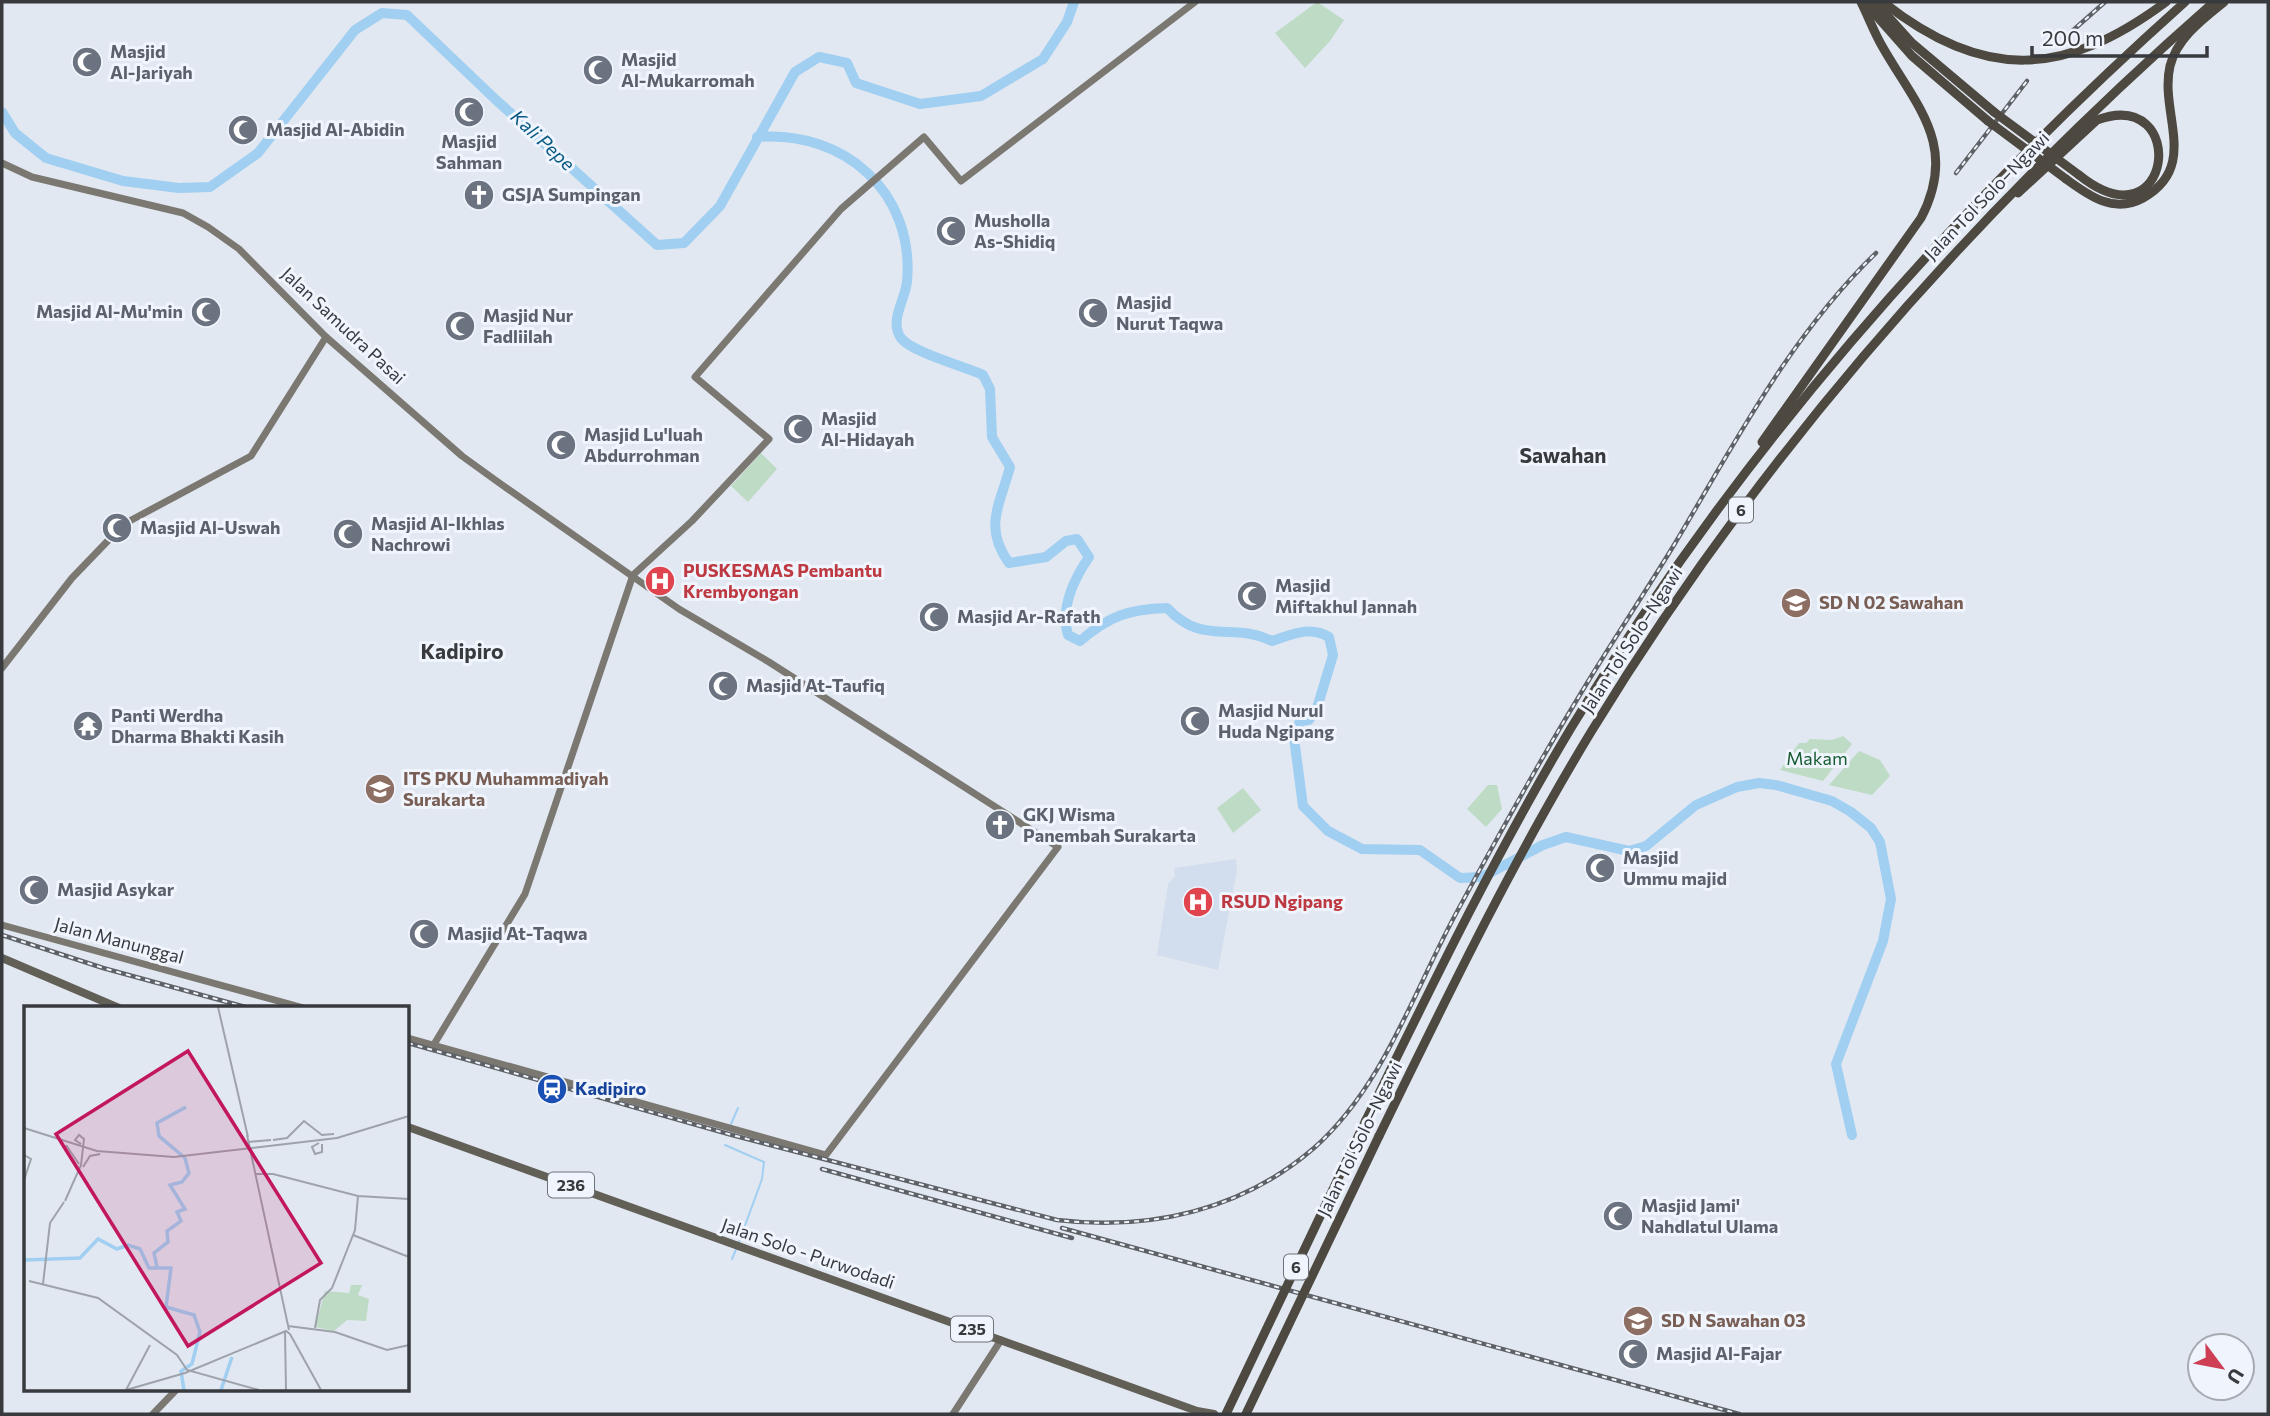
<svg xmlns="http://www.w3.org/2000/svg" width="2270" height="1416" font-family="Commissioner,sans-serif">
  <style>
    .built { fill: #d2deed }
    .green { fill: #bedbc5 }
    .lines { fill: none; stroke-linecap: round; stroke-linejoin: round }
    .stream { stroke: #a0cff1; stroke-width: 2 }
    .river { stroke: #a0cff1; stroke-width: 10 }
    .secondary { stroke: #7b7872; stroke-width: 7 }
    .primary { stroke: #625f57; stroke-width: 8 }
    .highway { stroke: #4d4941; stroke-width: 9 }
    .rail-casing { stroke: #5e6166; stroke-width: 4.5 }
    .rail { stroke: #f0f5fd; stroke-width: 2; stroke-dasharray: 5; stroke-linecap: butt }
    .highway-bridge { stroke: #4d4941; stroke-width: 9 }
    .labels { text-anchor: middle; stroke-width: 6; stroke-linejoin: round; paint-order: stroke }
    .shield { fill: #f0f5fd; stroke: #6f7277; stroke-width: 2 }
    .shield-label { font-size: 16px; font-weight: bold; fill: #383a3e }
    .worship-label { font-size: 18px; font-weight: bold; fill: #5b616d; stroke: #f0f5fd; text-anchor: start }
    .street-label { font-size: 18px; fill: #383a3e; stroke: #f0f5fd }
    .health-label { font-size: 18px; font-weight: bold; fill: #be3a42; stroke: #f0f5fd; text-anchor: start }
    .education-label { font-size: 18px; font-weight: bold; fill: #785e54; stroke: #f0f5fd; text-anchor: start }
    .park-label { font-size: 18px; fill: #155b30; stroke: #f0f5fd }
    .transit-label { font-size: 18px; font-weight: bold; fill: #164399; stroke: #f0f5fd; text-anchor: start }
    .water-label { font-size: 19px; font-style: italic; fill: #075983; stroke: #f0f5fd }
    .quarter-label { font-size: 21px; font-weight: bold; fill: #383a3e; stroke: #f0f5fd }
    .inset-river { fill: none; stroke: #a0cff1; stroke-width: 3.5 }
    .inset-road { fill: none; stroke: #9ea2aa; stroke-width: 2 }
    .view { fill: #c2185b; fill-opacity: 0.15; stroke: #c2185b; stroke-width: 3.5 }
    .inset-edge { fill: none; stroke: #383a3e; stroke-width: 3.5 }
  </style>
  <rect width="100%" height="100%" fill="#e2e8f2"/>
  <path class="built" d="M1236,859L1237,871L1218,970L1157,955L1168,884L1175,876L1174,868Z"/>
  <g class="green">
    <path d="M1317,2L1344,20L1330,41L1305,68L1275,33Z"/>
    <path d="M761,453L777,469L748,502L731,486Z"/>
    <path d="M1843,736L1852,744L1823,781L1780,770L1799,743H1806L1810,739L1832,740Z"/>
    <path d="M1859,751L1880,760L1890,776L1872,795L1829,785Z"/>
    <path d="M1488,785H1497L1502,809L1486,827L1467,809Z"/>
    <path d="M1243,788L1261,810L1233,833L1217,808Z"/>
  </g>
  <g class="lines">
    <g class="stream">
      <path d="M731,1124L738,1108"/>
      <path d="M725,1145L764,1162L762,1179L739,1242"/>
      <path d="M732,1259L737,1247"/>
    </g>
    <g class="river">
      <path d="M2,112L15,133L46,158L123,181L179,188L210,187L258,153L355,30L382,13L407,15L495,99L657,245L684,243L720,206L795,72L819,57L847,63L856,83L920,104L981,96L1043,59L1067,22L1074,2"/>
      <path d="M757,137C844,130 915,192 907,282C905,300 889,321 901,338C911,352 966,367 983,375L990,389L992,437L1010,467C1000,505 983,527 1009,563L1046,557L1066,541L1077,539L1089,557C1074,579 1060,608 1068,635L1080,641C1109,616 1129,609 1167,608C1204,647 1231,621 1272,641C1291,635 1310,625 1329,637L1333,655L1317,708L1309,720L1300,721L1294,738L1303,806L1328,831L1362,849L1420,850L1460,878L1482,877L1543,845L1566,837L1629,851L1646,846L1696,805L1737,787L1759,783L1776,785L1832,801L1851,812L1871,828L1880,842L1891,899L1883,941L1836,1064L1852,1135"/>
    </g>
    <g class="secondary">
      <path d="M2,163L32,177L183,213L208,227L239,249L326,337L462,456L498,482L679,609L769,662L1058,847L826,1155L408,1038"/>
      <path d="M2,668L72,578L124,524L251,456L326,337"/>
      <path d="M2,925L304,1008"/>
      <path d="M433,1046L525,894L633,575L692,521L769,439L695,377L841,209L924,137L961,181L1195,2"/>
      <path d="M153,1414L176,1390"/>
      <path d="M953,1414L1001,1340"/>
    </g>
    <g class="primary">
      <path d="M2,958L119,1008"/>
      <path d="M408,1127L1197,1411L1214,1414"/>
    </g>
    <g class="highway">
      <path d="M1875,2L1912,43L1994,112"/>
      <path d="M1883,2C1984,82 2065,77 2166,2"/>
      <path d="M1866,4L1912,56L1988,121"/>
      <path d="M2066,179C2089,196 2114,214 2143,198C2200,166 2159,113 2170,66C2177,38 2203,19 2224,2"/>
      <path d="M2018,193L2097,120C2190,86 2173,250 2079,175"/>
      <path d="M1762,442L1921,218C1959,145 1916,106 1882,46C1874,32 1868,16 1861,2"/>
      <path d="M1366,1120C1431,987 1495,855 1571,728C1737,453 1947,215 2185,2"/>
      <path d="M1379,1136C1446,999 1512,862 1591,732C1760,455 1971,215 2214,2"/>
    </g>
    <g class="rail-casing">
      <g id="rail">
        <path d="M2070,33L2105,2"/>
        <path d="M1956,173L2027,81"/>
        <path d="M2,935L103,968L249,1008"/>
        <path d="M408,1043L732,1135L1057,1220C1151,1231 1242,1210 1314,1148C1385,1085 1414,989 1459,908C1497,838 1536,767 1578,698C1609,646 1643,596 1674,545C1735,443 1790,336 1876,253"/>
        <path d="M822,1169L1072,1238"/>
        <path d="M1062,1228L1739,1414"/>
      </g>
    </g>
    <use href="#rail" class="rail"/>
    <g class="highway-bridge">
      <path d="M1994,112L2079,175"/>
      <path d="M1988,121L2066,179"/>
      <path d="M1226,1414L1366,1120"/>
      <path d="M1246,1414L1379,1136"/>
    </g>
  </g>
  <defs>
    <g id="mosque-disc" transform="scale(1.575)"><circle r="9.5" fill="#6b7280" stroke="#f0f5fd"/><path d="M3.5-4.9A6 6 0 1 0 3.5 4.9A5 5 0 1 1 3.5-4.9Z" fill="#fff"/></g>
    <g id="church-disc" transform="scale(1.575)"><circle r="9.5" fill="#6b7280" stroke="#f0f5fd"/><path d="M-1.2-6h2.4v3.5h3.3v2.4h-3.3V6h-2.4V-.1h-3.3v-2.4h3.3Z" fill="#fff"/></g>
    <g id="hospital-disc" transform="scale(1.575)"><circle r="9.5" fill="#e0444e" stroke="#f0f5fd"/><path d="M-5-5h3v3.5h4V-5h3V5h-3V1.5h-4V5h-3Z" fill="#fff"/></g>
    <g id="school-disc" transform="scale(1.575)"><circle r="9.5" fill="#8d6e63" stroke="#f0f5fd"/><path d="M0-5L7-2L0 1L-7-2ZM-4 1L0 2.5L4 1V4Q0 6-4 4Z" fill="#fff"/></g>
    <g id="temple-disc" transform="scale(1.575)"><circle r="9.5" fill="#6b7280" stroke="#f0f5fd"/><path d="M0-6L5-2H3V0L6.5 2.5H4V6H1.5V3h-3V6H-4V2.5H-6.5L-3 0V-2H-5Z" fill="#fff"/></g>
    <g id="university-disc" transform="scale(1.575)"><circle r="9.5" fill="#8d6e63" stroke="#f0f5fd"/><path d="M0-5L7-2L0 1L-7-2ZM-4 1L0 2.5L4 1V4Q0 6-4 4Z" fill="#fff"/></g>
    <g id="station-disc" transform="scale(1.575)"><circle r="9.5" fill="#1a4fb4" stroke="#f0f5fd"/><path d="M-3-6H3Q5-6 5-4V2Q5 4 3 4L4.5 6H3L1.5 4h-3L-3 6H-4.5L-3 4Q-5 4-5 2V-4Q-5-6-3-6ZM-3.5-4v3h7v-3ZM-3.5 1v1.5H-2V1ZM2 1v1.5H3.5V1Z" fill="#fff"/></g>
  </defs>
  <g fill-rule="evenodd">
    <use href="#mosque-disc" x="87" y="62"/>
    <use href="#mosque-disc" x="598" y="70"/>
    <use href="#mosque-disc" x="469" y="112"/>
    <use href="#mosque-disc" x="243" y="130"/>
    <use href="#church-disc" x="479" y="195"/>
    <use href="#mosque-disc" x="951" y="231"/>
    <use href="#mosque-disc" x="206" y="312"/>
    <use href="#mosque-disc" x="1093" y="313"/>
    <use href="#mosque-disc" x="460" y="326"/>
    <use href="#mosque-disc" x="798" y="429"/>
    <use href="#mosque-disc" x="561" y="445"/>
    <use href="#mosque-disc" x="117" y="528"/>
    <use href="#mosque-disc" x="348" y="534"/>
    <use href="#hospital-disc" x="660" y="581"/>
    <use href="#mosque-disc" x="1252" y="596"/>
    <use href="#school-disc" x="1796" y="603"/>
    <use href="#mosque-disc" x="934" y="617"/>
    <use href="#mosque-disc" x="723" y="686"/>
    <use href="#mosque-disc" x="1195" y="721"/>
    <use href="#temple-disc" x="88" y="726"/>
    <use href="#university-disc" x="380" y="789"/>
    <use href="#church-disc" x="1000" y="825"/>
    <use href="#mosque-disc" x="1600" y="868"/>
    <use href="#mosque-disc" x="34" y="890"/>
    <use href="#hospital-disc" x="1198" y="902"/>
    <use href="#mosque-disc" x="424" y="934"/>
    <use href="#station-disc" x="552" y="1089"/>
    <use href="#mosque-disc" x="1618" y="1216"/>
    <use href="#school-disc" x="1638" y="1321"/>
    <use href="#mosque-disc" x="1633" y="1354"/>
  </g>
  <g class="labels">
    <g class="shield">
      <rect x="1729" y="497.5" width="24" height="25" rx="5"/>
      <rect x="548" y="1172.5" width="46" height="25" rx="5"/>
      <rect x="1284" y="1254.5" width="24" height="25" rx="5"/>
      <rect x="951" y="1316.5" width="42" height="25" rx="5"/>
    </g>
    <g class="shield-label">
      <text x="1741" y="516">6</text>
      <text x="571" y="1191">236</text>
      <text x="1296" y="1273">6</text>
      <text x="972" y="1335">235</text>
    </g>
    <g class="worship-label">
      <text x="110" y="58">Masjid<tspan x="110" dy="21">Al-Jariyah</tspan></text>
      <text x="621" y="66">Masjid<tspan x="621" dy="21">Al-Mukarromah</tspan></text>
      <text x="266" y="136">Masjid Al-Abidin</text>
      <text x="469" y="148" text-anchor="middle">Masjid<tspan x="469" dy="21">Sahman</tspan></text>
      <text x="502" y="201">GSJA Sumpingan</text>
      <text x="974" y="227">Musholla<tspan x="974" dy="21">As-Shidiq</tspan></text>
      <text x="1116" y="309">Masjid<tspan x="1116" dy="21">Nurut Taqwa</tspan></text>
      <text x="183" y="318" text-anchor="end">Masjid Al-Mu'min</text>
      <text x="483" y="322">Masjid Nur<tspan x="483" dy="21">Fadliilah</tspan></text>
      <text x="821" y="425">Masjid<tspan x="821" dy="21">Al-Hidayah</tspan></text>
      <text x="584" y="441">Masjid Lu'luah<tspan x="584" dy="21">Abdurrohman</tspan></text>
      <text x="371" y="530">Masjid Al-Ikhlas<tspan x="371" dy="21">Nachrowi</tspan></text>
      <text x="140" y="534">Masjid Al-Uswah</text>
      <text x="1275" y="592">Masjid<tspan x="1275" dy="21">Miftakhul Jannah</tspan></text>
      <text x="957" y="623">Masjid Ar-Rafath</text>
      <text x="746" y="692">Masjid At-Taufiq</text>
      <text x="1218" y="717">Masjid Nurul<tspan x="1218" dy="21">Huda Ngipang</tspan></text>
      <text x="111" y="722">Panti Werdha<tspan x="111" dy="21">Dharma Bhakti Kasih</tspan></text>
      <text x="1023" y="821">GKJ Wisma<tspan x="1023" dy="21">Panembah Surakarta</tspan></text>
      <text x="1623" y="864">Masjid<tspan x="1623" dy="21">Ummu majid</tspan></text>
      <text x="57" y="896">Masjid Asykar</text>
      <text x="447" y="940">Masjid At-Taqwa</text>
      <text x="1641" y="1212">Masjid Jami'<tspan x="1641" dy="21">Nahdlatul Ulama</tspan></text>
      <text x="1656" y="1360">Masjid Al-Fajar</text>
    </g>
    <g class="street-label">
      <text transform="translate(1987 196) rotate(-46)" y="6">Jalan Tol Solo–Ngawi</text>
      <text transform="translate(343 326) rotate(43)" y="6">Jalan Samudra Pasai</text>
      <text transform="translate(1632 640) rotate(-57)" y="6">Jalan Tol Solo–Ngawi</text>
      <text transform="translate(119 941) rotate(15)" y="6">Jalan Manunggal</text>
      <text transform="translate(1360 1139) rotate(-64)" y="6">Jalan Tol Solo–Ngawi</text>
      <text transform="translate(808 1254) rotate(19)" y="6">Jalan Solo - Purwodadi</text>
    </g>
    <g class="health-label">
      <text x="683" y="577">PUSKESMAS Pembantu<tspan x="683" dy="21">Krembyongan</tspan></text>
      <text x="1221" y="908">RSUD Ngipang</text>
    </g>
    <g class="education-label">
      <text x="1819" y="609">SD N 02 Sawahan</text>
      <text x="403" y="785">ITS PKU Muhammadiyah<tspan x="403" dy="21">Surakarta</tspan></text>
      <text x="1661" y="1327">SD N Sawahan 03</text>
    </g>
    <g class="park-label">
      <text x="1817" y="765">Makam</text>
    </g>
    <g class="transit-label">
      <text x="575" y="1095">Kadipiro</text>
    </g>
    <g class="water-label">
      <text transform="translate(543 140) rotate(43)" y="7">Kali Pepe</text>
    </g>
    <g class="quarter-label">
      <text x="1563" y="463">Sawahan</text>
      <text x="462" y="659">Kadipiro</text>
    </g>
  </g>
  <g transform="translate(24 1006)">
    <rect width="385" height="385" fill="#e2e8f2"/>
    <path d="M327,279H338L334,289L345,293L342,315L323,314L310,325L291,321L301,285L325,287Z" fill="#bedbc5"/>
    <path class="inset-river" d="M0,254L56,252L74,233L93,243L104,239L116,243L125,262H147L142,301L170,309L176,326L168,358L157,365L160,384M133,261L130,247L144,236L143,225L157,215L153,206L161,203L146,179L158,176L165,167L161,152L135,130L133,117L162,101M197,384L208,351"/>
    <path class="inset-road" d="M194,1L224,131M0,122L73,145L150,151L313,132L385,110M223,129L265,324M249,134L263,132L280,115L298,129L310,128M224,136L247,134M295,137L288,141L291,148L298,146V138M42,139L55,158M0,149L7,153L0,174M59,161L66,150L76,148M231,168H249L334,190L385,193M41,195L57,159L60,133L55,129L51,134L57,138M329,229L385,251M5,275L74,292L153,349L163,364L235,384M19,278L26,217L40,196M264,320L311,326L363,344L385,339M291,322L296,294L308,282L331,224L334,190M261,326L262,384M266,328L297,384M102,384L126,339M102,384L161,367L262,325L266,328"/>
    <path class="view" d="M164,45L297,257L164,340L32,128Z"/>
    <rect width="385" height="385" class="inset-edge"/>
  </g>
  <rect width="2270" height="1416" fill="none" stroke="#383a3e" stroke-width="7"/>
  <g transform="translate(2221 1367) rotate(122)"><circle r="33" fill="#f0f5fd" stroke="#a6aab1" stroke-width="2"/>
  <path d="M0-5L12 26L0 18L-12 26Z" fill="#ce3e55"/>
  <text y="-10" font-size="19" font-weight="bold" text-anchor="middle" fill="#383a3e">U</text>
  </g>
  <path d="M2032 46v10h175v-10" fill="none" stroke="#383a3e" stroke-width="3.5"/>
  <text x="2042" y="46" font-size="21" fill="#383a3e" stroke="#f0f5fd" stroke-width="5" paint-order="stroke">200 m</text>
</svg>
